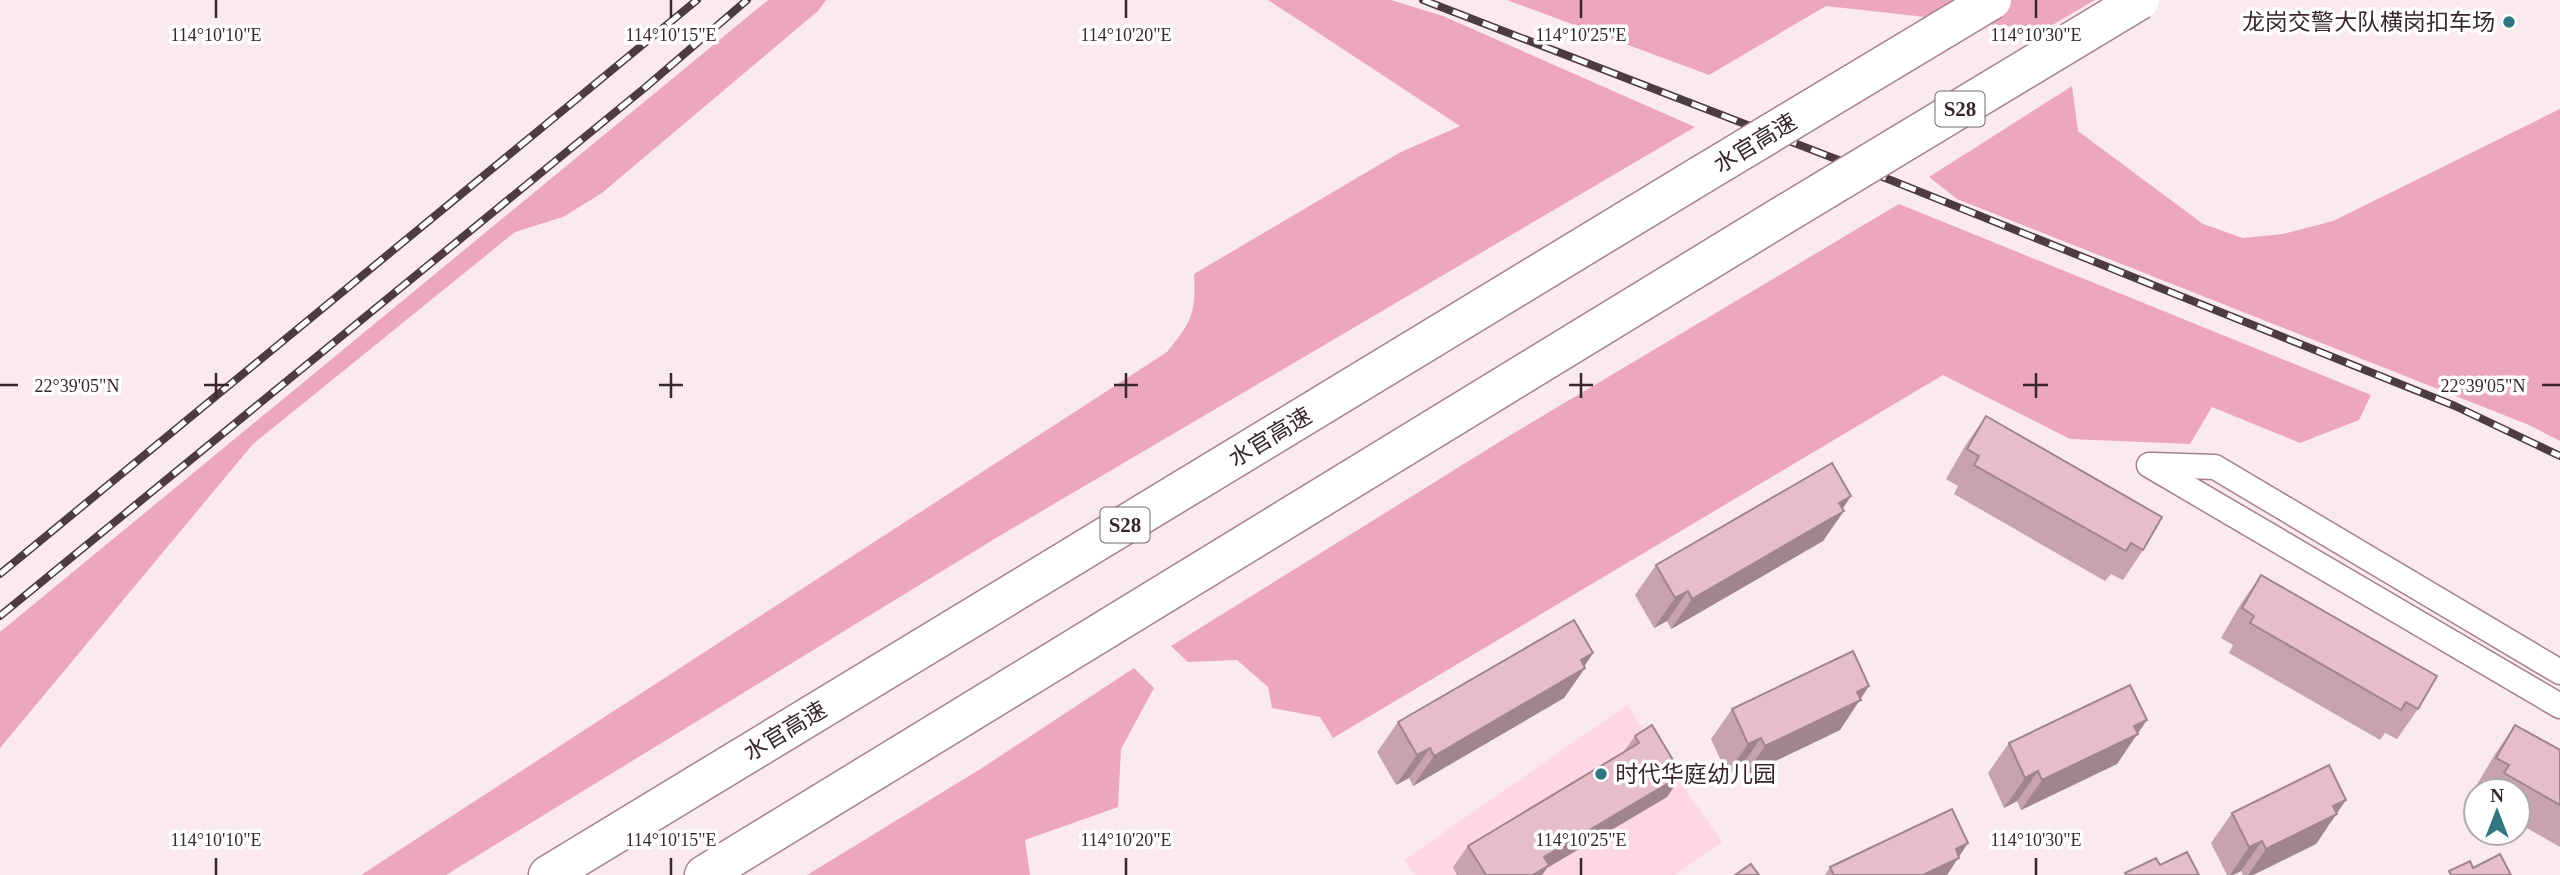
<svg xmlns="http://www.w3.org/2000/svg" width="2560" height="875" font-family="'Times New Roman','Noto Sans SC',serif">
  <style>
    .built { fill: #ffd7e2 }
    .green { fill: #eda7bc }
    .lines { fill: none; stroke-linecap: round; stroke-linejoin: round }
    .minor-casing { stroke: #a6818c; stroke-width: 27 }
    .motorway-casing { stroke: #a6818c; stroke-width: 41 }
    .minor { stroke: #fff; stroke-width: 24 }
    .motorway { stroke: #fff; stroke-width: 38 }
    .rail-casing { stroke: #4c3b40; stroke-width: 8 }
    .rail { stroke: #fff; stroke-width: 5; stroke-dasharray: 16; stroke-linecap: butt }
    .motorway-bridge-casing { stroke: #a6818c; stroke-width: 41; stroke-linecap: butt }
    .motorway-bridge { stroke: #fff; stroke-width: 38 }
    .wall { fill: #c6a3ad }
    .shaded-wall { fill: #a1858d }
    .building { fill: #e6bec9; stroke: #a1858d; stroke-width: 2 }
    .ticks { fill: none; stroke: #37272c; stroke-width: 2.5 }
    .poi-dot { fill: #307782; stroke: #fff; stroke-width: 2.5 }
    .labels { text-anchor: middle; stroke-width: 7; stroke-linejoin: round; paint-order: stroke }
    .shield { fill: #fff; stroke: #73686b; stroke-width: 2 }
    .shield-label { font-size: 21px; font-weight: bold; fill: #37272c }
    .poi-label { font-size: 23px; fill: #37272c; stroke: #fff; text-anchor: end }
    .street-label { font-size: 23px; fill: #37272c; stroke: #fff }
    .ticks-label { font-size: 18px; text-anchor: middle; fill: #37272c; stroke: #fff; stroke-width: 7; stroke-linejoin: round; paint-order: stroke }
  </style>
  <rect width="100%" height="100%" fill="#fae9ed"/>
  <path class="built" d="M1627,705L1722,842L1675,875H1415L1404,860Z"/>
  <g class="green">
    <path d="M768,0H826L818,11L602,193L563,217L515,232L253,444L0,748V632Z"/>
    <path d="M1268,0H1391L1443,16L1695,127L996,538L446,875H361L1167,352C1192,321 1196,314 1194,274L1399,153L1460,126Z"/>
    <path d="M1507,0H2095L2044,30L1826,6L1709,75Z"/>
    <path d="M2072,86L2078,131L2203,224L2243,238L2283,234L2333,221L2560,109V441L2529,425L1957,199L1929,177Z"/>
    <path d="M1899,204L2371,395L2359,420L2300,443L2212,407L2190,444L2070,439L1943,375L1333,738L1320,717L1272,708L1268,687L1237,660L1188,662L1171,646L1504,439Z"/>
    <path d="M1134,668L1154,688L1121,749L1118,807L1025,840L1030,875H807L982,768Z"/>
  </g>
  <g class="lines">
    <g class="minor-casing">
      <g id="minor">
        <path d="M2149,465L2560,706"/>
        <path d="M2152,465L2215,467L2560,672"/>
      </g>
    </g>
    <g class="motorway-casing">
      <g id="motorway">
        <path d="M548,875L1701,175"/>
        <path d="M704,875L1780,217"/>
      </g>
    </g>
    <use href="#minor" class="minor"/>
    <use href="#motorway" class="motorway"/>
    <g class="rail-casing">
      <g id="rail">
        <path d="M1423,0L1893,181L2455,406L2560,456"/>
        <path d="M0,574L697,0"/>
        <path d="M0,616L647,86L747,0"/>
      </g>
    </g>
    <use href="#rail" class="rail"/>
    <g class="motorway-bridge-casing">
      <g id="motorway-bridge">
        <path d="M1701,175L1992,0"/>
        <path d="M1780,217L2140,0"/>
      </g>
    </g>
    <use href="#motorway-bridge" class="motorway-bridge"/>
  </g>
  <g class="wall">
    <path d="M1986,416L2143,550L2123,580L2111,574L2105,581L1954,494L1958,486L1946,479L1965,446Z"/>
    <path d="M1851,496L1823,541L1671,629L1667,621L1654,628L1635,595L1656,565Z"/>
    <path d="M2261,575L2418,709L2397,739L2385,733L2380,740L2229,653L2233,645L2221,638L2240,605Z"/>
    <path d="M1593,653L1564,698L1413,786L1409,778L1396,785L1377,752L1398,722Z"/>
    <path d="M1869,686L1840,730L1744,776L1740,768L1727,774L1711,739L1732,709Z"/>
    <path d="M2515,725L2560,750V847L2518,823V791H2481L2475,788L2495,754Z"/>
    <path d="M2137,733L2117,764L2021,810L2017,801L2004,808L1988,773L2009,743Z"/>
    <path d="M1635,736L1682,775L1667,797L1547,868L1542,875H1457L1453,867L1468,846L1622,754Z"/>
    <path d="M2232,813H2336L2316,844L2253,875H2243L2241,871L2233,875H2227L2211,843Z"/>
    <path d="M1959,856L1947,875H1825L1830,867Z"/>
  </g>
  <g class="shaded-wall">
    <path d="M1851,496L1838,514L1844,511L1823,541L1671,629L1692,599Z"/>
    <path d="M1688,591L1667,621L1654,628L1675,598Z"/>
    <path d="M1593,653L1581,671L1585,668L1564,698L1413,786L1434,756Z"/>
    <path d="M1869,686L1840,730L1744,776L1765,746L1857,692Z"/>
    <path d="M2147,720L2117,764L2021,810L2042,780L2134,726Z"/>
    <path d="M1761,738L1740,768L1727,774L1748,744Z"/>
    <path d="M1430,748L1409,778L1396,785L1417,755Z"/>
    <path d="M2038,771L2017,801L2004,808L2025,778Z"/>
    <path d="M1682,775L1667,797L1547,868L1542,875H1532L1544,857Z"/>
    <path d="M2346,800L2316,844L2253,875H2248L2266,849L2333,806Z"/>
    <path d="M2262,841L2241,871L2233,875H2230L2249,847Z"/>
    <path d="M1968,843L1947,875H1923L1956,849Z"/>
  </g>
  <g class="building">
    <path d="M1986,416L2162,517L2143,550L2131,543L2126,551L1974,465L1979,456L1967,449Z"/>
    <path d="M1832,463L1851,496L1839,503L1844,511L1692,599L1688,591L1675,598L1656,565Z"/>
    <path d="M2261,575L2437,676L2418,709L2406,702L2401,710L2250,623L2254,616L2242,608Z"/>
    <path d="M1574,620L1593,653L1581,660L1585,668L1434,756L1430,748L1417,755L1398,722Z"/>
    <path d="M1853,651L1869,686L1857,692L1861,700L1765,746L1761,738L1748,744L1732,709Z"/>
    <path d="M2130,685L2147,720L2134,726L2138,734L2042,780L2038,771L2025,778L2009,743Z"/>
    <path d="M1652,725L1682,775L1544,857L1549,865L1533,875H1486L1468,846L1639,743L1635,736Z"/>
    <path d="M2515,725L2560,750V805L2504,773L2509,765L2496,758Z"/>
    <path d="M2329,765L2346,800L2333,806L2337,814L2266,849L2262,841L2249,847L2232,813Z"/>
    <path d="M1952,809L1968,843L1956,849L1959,858L1923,875H1834L1830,867Z"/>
    <path d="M2187,852L2199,875H2126L2125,873L2156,858L2160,865Z"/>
    <path d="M2500,854L2511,875H2451L2449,871L2470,861L2473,868Z"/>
    <path d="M1751,864L1759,875H1735Z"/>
  </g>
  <path class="ticks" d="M216,0V18M671,0V18M1126,0V18M1581,0V18M2036,0V18M216,373V398M671,373V398M1126,373V398M1581,373V398M2036,373V398M0,385H18M204,385H229M659,385H683M1114,385H1138M1569,385H1593M2023,385H2048M2542,385H2560M216,858V875M671,858V875M1126,858V875M1581,858V875M2036,858V875"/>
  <g class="poi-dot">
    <circle cx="2509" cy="22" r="7"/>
    <circle cx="1601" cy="774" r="7"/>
  </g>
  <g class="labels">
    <g class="shield">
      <rect x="1935.5" y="91.5" width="49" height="35" rx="5"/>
      <rect x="1100.5" y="507.5" width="49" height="35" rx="5"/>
    </g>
    <g class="shield-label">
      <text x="1960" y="116">S28</text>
      <text x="1125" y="532">S28</text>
    </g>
    <g class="poi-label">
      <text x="2495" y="30">龙岗交警大队横岗扣车场</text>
      <text x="1615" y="782" text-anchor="start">时代华庭幼儿园</text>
    </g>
    <g class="street-label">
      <text transform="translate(1755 143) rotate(-31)" y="8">水官高速</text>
      <text transform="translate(1270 437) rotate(-31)" y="8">水官高速</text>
      <text transform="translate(785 731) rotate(-31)" y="8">水官高速</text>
    </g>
  </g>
  <g class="ticks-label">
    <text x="216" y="41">114°10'10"E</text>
    <text x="671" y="41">114°10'15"E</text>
    <text x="1126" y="41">114°10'20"E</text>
    <text x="1581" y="41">114°10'25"E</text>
    <text x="2036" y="41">114°10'30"E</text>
    <text x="77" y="392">22°39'05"N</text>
    <text x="2483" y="392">22°39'05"N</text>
    <text x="216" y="846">114°10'10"E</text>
    <text x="671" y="846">114°10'15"E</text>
    <text x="1126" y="846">114°10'20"E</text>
    <text x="1581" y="846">114°10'25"E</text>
    <text x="2036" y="846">114°10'30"E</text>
  </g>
  <g transform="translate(2497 812)"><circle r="33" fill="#ffffff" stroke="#afa9ab" stroke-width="2"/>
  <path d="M0-5L12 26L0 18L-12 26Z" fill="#307782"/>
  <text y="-10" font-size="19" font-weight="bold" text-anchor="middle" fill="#37272c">N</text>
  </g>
</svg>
